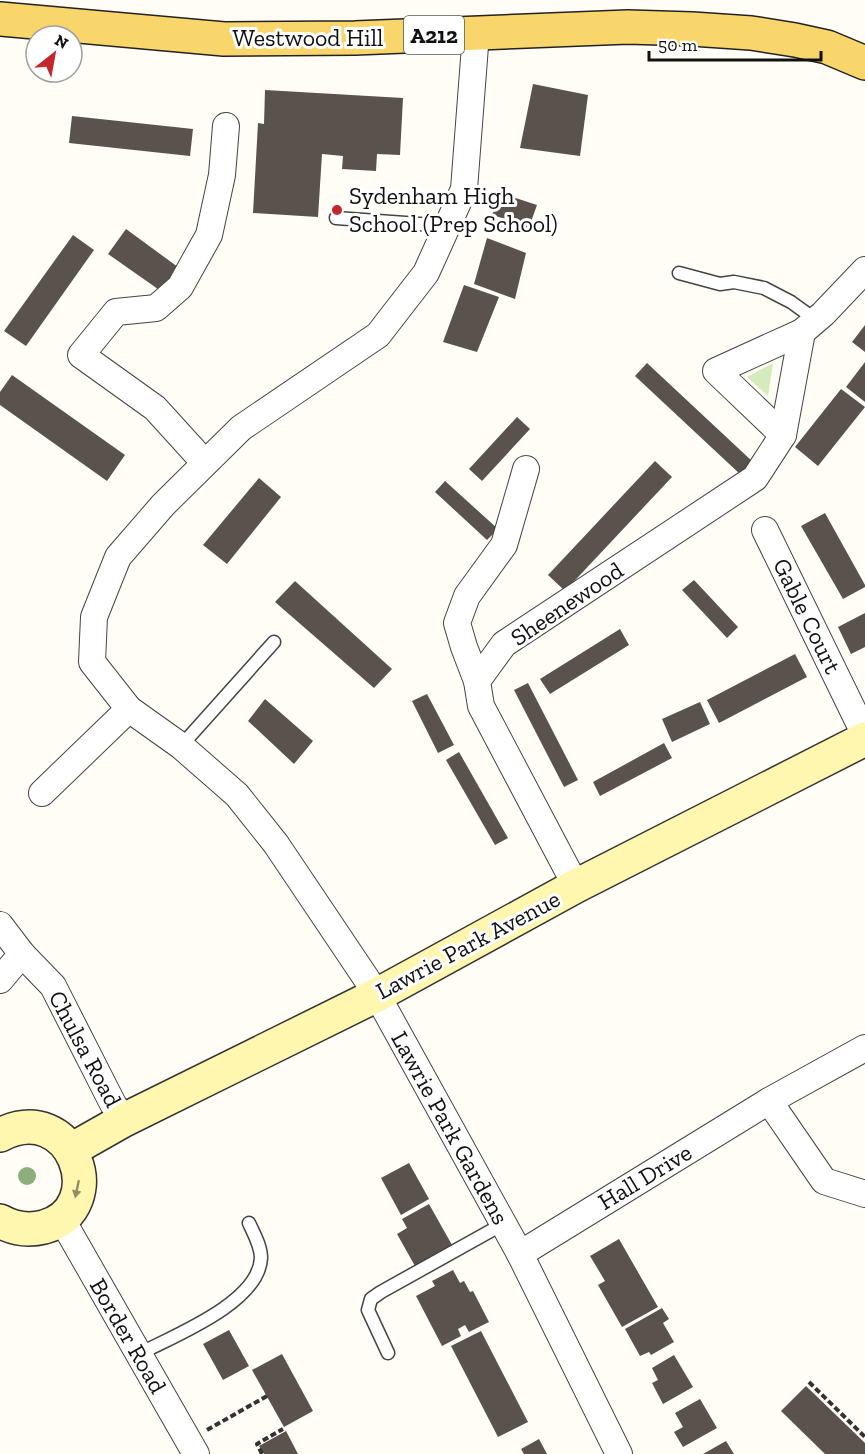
<svg xmlns="http://www.w3.org/2000/svg" width="865" height="1454" font-family="'Zilla Slab',serif">
  <style>
    .green { fill: #d5ebbd }
    .building { fill: #5a524d }
    .lines { fill: none; stroke-linecap: round; stroke-linejoin: round }
    .lane-casing { stroke: #444; stroke-width: 15 }
    .street-casing { stroke: #444; stroke-width: 28 }
    .secondary-casing { stroke: #333; stroke-width: 36 }
    .primary-casing { stroke: #222; stroke-width: 36 }
    .path { stroke: #333; stroke-width: 4; stroke-dasharray: 6 3; stroke-linecap: butt }
    .lane { stroke: #fff; stroke-width: 12 }
    .street { stroke: #fff; stroke-width: 26 }
    .secondary { stroke: #fff6b0; stroke-width: 33 }
    .primary { stroke: #f9d66b; stroke-width: 33 }
    .tree { fill: #8dad7f }
    .oneway { fill: #948f68 }
    .poi-dot { fill: #c4262e; stroke: #fff; stroke-width: 2 }
    .labels { text-anchor: middle; stroke-width: 6; stroke-linejoin: round; paint-order: stroke }
    .shield { fill: #fff; stroke: #585858; stroke-width: 1.5 }
    .shield-label { font-size: 22px; font-weight: bold; fill: #111 }
    .street-label { font-size: 24px; fill: #111; stroke: #fff }
    .poi-label { font-size: 24px; fill: #111; stroke: #fff; text-anchor: start }
  </style>
  <rect width="100%" height="100%" fill="#fffdf5"/>
  <path class="green" d="M773,363L768,396L747,377Z"/>
  <g class="building">
    <path d="M533,84L588,95L580,156L520,148Z"/>
    <path d="M265,90L403,98L400,155L377,154L376,171L342,169L343,156L322,154L318,217L253,213L258,123L264,124Z"/>
    <path d="M72,116L193,129L190,156L69,143Z"/>
    <path d="M500,193L537,205L528,230L518,226L515,235L500,231L502,218L492,215Z"/>
    <path d="M126,229L182,270L165,294L108,254Z"/>
    <path d="M73,235L94,250L26,346L4,331Z"/>
    <path d="M487,238L526,253L515,299L474,284Z"/>
    <path d="M464,285L499,297L477,352L443,342Z"/>
    <path d="M865,325V352L852,342Z"/>
    <path d="M865,362V402L846,387Z"/>
    <path d="M647,363L753,462L741,475L635,376Z"/>
    <path d="M12,375L125,455L107,481L0,405V392Z"/>
    <path d="M841,389L865,407L818,466L795,447Z"/>
    <path d="M517,417L530,429L482,481L469,469Z"/>
    <path d="M655,461L672,477L565,591L548,575Z"/>
    <path d="M259,478L281,497L227,564L203,545Z"/>
    <path d="M445,481L498,529L487,540L435,492Z"/>
    <path d="M825,513L865,585V587L843,599L801,526Z"/>
    <path d="M694,580L738,627L727,638L682,590Z"/>
    <path d="M295,581L392,669L374,688L275,602Z"/>
    <path d="M865,613V647L851,654L838,627Z"/>
    <path d="M620,629L629,645L550,694L540,679Z"/>
    <path d="M795,654L807,677L719,723L707,700Z"/>
    <path d="M528,683L578,780L564,787L514,690Z"/>
    <path d="M427,694L454,745L438,753L412,701Z"/>
    <path d="M265,699L313,741L294,764L248,721Z"/>
    <path d="M700,702L710,724L672,742L662,719Z"/>
    <path d="M664,743L672,758L600,796L593,782Z"/>
    <path d="M459,752L508,838L495,845L446,760Z"/>
    <path d="M409,1163L429,1199L401,1215L381,1178Z"/>
    <path d="M429,1204L452,1245L415,1266L397,1234L407,1228L402,1219Z"/>
    <path d="M619,1239L658,1307L622,1327L598,1285L605,1281L590,1256Z"/>
    <path d="M453,1270L460,1283L464,1281L470,1292L473,1291L489,1322L469,1332L465,1325L458,1329L461,1336L442,1346L416,1296L435,1286L432,1281Z"/>
    <path d="M662,1308L669,1319L663,1323L674,1342L651,1355L649,1352L640,1356L625,1329Z"/>
    <path d="M229,1330L249,1366L223,1380L203,1344Z"/>
    <path d="M481,1331L528,1422L498,1437L451,1346Z"/>
    <path d="M282,1354L313,1411L284,1427L252,1370Z"/>
    <path d="M674,1355L693,1387L663,1404L652,1383L658,1380L652,1368Z"/>
    <path d="M806,1386L865,1443V1454H825L781,1411Z"/>
    <path d="M700,1399L717,1428L683,1447L674,1432L683,1427L675,1413Z"/>
    <path d="M286,1431L298,1454H264L259,1446Z"/>
    <path d="M539,1439L547,1454H524L521,1449Z"/>
    <path d="M726,1441L734,1454H703Z"/>
  </g>
  <g class="lines">
    <g class="lane-casing">
      <g id="lane">
        <path d="M336,218L447,226"/>
        <path d="M679,273L720,284L734,282L764,288L791,302L816,320"/>
        <path d="M181,746L274,642"/>
        <path d="M388,1353L368,1310L371,1299L381,1292L503,1224"/>
        <path d="M139,1354C173,1336 259,1303 261,1258C261,1246 254,1234 249,1223"/>
      </g>
    </g>
    <g class="street-casing">
      <g id="street">
        <path d="M476,33L464,189L426,273L378,335L241,428L163,505L118,557L94,617L92,662L129,709L181,746L237,795L276,844L366,978L377,995L520,1254L619,1454"/>
        <path d="M783,435L716,371L802,332"/>
        <path d="M205,463L155,408L81,355L116,312L156,308L180,287L209,235L222,175L226,126"/>
        <path d="M765,530L865,735"/>
        <path d="M477,681L464,647L457,623L467,596L504,545L526,469"/>
        <path d="M42,793L129,709"/>
        <path d="M576,886L481,706L477,681L504,644L755,478L783,435L802,332L823,314L865,270"/>
        <path d="M0,925L22,954L53,986L113,1104L124,1120"/>
        <path d="M0,980L22,954"/>
        <path d="M769,1101L824,1181L865,1194"/>
        <path d="M61,1218L196,1454"/>
        <path d="M520,1254L769,1101L865,1048"/>
      </g>
    </g>
    <g class="secondary-casing">
      <g id="secondary">
        <path d="M0,1135C73,1097 112,1208 44,1227C28,1231 14,1229 0,1221"/>
        <path d="M71,1150L124,1120L377,995L576,886L865,739"/>
      </g>
    </g>
    <g class="primary-casing">
      <path id="primary" d="M0,19L224,39L355,38L628,27L692,29L751,33L795,40L827,47L865,63"/>
    </g>
    <g class="path">
      <path d="M809,1382L865,1437"/>
      <path d="M207,1430L267,1396"/>
      <path d="M262,1454L257,1444L283,1429"/>
    </g>
    <use href="#lane" class="lane"/>
    <use href="#street" class="street"/>
    <use href="#secondary" class="secondary"/>
    <use href="#primary" class="primary"/>
  </g>
  <circle class="tree" cx="27" cy="1176" r="9"/>
  <defs><path id="oneway-solid" d="M-6-.8H1V-3.2L6.5 0L1 3.2V.8H-6Z" transform="scale(1.5)"/></defs>
  <use class="oneway" href="#oneway-solid" transform="translate(77 1189) rotate(102)"/>
  <circle class="poi-dot" cx="337" cy="210" r="6"/>
  <g class="labels">
    <rect class="shield" x="404" y="16" width="60" height="38" rx="4.5"/>
    <g class="shield-label">
      <text x="434" y="43">A212</text>
    </g>
    <g class="street-label">
      <text x="308" y="46">Westwood Hill</text>
      <text transform="translate(567 604) rotate(-34)" y="8">Sheenewood</text>
      <text transform="translate(807 616) rotate(64)" y="8">Gable Court</text>
      <text transform="translate(468 945) rotate(-28)" y="8">Lawrie Park Avenue</text>
      <text transform="translate(85 1049) rotate(62)" y="8">Chulsa Road</text>
      <text transform="translate(450 1128) rotate(61)" y="8">Lawrie Park Gardens</text>
      <text transform="translate(645 1177) rotate(-31)" y="8">Hall Drive</text>
      <text transform="translate(128 1336) rotate(60)" y="8">Border Road</text>
    </g>
    <g class="poi-label">
      <text x="349" y="204">Sydenham High<tspan x="349" dy="28">School (Prep School)</tspan></text>
    </g>
  </g>
  <g transform="translate(54 54) rotate(31)"><circle r="28" fill="#ffffff" stroke="#a0a0a0" stroke-width="1.5"/>
  <path d="M0-4.5L10 22L0 15L-10 22Z" fill="#c4262e"/>
  <text y="-9" font-size="16" font-weight="bold" text-anchor="middle" fill="#111111">N</text>
  </g>
  <path d="M649 51v9h172v-9" fill="none" stroke="#111111" stroke-width="3"/>
  <text x="658" y="51" font-size="18" fill="#111111" stroke="#ffffff" stroke-width="4.5" paint-order="stroke">50 m</text>
</svg>
